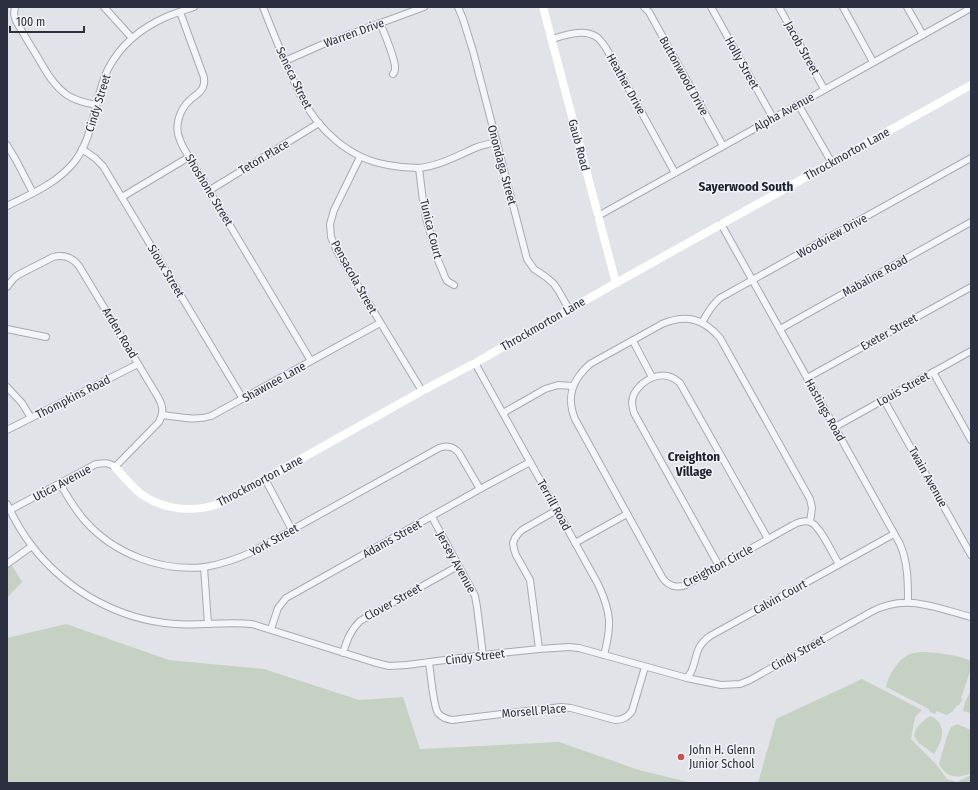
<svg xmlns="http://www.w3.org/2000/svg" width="978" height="790" font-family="'Fira Sans Condensed',sans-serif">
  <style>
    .green { fill: #c5d2c3 }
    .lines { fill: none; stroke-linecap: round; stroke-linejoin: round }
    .street-casing { stroke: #a7a9b3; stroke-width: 8 }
    .street { stroke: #f4f5f8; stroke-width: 6 }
    .secondary { stroke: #fff; stroke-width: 8 }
    .poi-dot { fill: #c45251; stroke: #f1f3f7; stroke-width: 1.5 }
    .labels { text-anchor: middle; stroke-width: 3; stroke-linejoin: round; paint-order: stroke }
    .street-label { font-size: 12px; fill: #2b2f40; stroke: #f1f3f7 }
    .poi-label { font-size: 12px; fill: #2b2f40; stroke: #f1f3f7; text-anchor: start }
    .neighbourhood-label { font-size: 13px; font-weight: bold; fill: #1d2131; stroke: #f1f3f7 }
  </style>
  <rect width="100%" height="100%" fill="#e2e3e9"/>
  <g class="green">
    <path d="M7,557L22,582L7,598Z"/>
    <path d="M66,624L169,660L264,669L359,700L403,697L420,749L559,742L639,770L692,783H7V638Z"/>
    <path d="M926,652C940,653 959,655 971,661V669L961,698L962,699L959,706L957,705C954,710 952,713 946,715L937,711L935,714L929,711V709L886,687C888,675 900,656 913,653C917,652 922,652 926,652Z"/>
    <path d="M862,679L922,710L915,717L911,739L936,764L947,779L957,782L971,775V783H758L776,719Z"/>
    <path d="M971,690V713L963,711L965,702Z"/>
    <path d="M930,716C948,724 943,740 934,754L919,743L914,736C915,726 923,721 930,716Z"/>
    <path d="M957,724L971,730V773C957,779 947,778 939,764L946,739L951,727Z"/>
  </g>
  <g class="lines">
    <g class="street-casing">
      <g id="street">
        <path d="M15,7L14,14L16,21C23,33 30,45 37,56C45,70 53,85 67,95C76,101 86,103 96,105"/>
        <path d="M104,7L132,38"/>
        <path d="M263,7C270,25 277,43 285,60C290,72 295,85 301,96C318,130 350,159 388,165C398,167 408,168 418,168C439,166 457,156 475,148C482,145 489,144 496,142"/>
        <path d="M458,7L463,19L473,51L527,259L534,269L546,277L554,284L558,290L569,309"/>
        <path d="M644,7L649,12L723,146"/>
        <path d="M711,7L773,118"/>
        <path d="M779,7L824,89"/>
        <path d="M843,7L873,62"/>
        <path d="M907,7L923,35"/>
        <path d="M180,12L202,72C204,76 205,82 203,87C201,93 194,96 190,100C179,110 174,127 180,140C182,146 186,152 189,157L311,361"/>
        <path d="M380,23C384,32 396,61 395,69C395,72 394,72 393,74"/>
        <path d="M552,39C566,35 585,28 598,38C601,41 604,45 606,48L675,173"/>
        <path d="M285,61L321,45L424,7"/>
        <path d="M798,104L832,163"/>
        <path d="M7,145L16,160L33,193"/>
        <path d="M82,149L95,158L103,166L243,399"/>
        <path d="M360,157L334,210L330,224L331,237L337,251L422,391"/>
        <path d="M419,168L423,201L426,218L438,260L445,277L447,281L454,285"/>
        <path d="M210,190L319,123"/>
        <path d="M122,197L189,157"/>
        <path d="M7,206C31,194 58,183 75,161C87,145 91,126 96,107C99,94 102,81 108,69C120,46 141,28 166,17C175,13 185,10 194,7"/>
        <path d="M598,216L971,8"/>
        <path d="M721,224L900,544C908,563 908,582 908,602"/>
        <path d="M7,287L14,278L18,275L53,257C64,254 72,257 79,266L158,397C163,406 164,412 159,422L115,467C109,462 103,463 96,464L10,510"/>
        <path d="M702,323C707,313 712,305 720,298L971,158"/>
        <path d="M7,329L46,337"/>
        <path d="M780,329L971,222"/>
        <path d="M633,341L652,377"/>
        <path d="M475,363L598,584C611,612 612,625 604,655"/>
        <path d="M933,372L971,440"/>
        <path d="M807,378L971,287"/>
        <path d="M7,387L22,403L31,418"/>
        <path d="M884,400L971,555"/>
        <path d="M503,413L545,389L558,385L573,386"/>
        <path d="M162,415C179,417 195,421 211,416L380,323"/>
        <path d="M835,427L971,351"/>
        <path d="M7,430L138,364"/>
        <path d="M265,479L292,530"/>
        <path d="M60,484C68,497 75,510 86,522C115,554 162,572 205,567C222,564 237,559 252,552L439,448C447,445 454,447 459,453L480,489"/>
        <path d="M7,504C14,519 22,533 32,546C67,591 119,620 175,624C201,626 226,621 252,624L373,662L389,666L407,665L483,655L539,649L569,647L579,648L687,678L721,685L740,684L750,680L871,612C906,593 936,608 971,617"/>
        <path d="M432,517L475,596L477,607L483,655"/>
        <path d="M810,522L812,508L810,499L720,338C703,318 686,314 662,324L590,364C572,380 566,397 575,419L662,577C667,585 676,589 686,585L793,525C799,522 807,520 812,523C821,528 833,555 839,564"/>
        <path d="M575,543L627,514"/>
        <path d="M7,564L32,546"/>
        <path d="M719,566L634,413C632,407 631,400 634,394C636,390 639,387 642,384C654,374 668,372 680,383L768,539"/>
        <path d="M204,567L208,624"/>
        <path d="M271,629L278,608L286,598L480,489L530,462"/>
        <path d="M539,649L530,580L516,555L514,549L513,543L515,538L518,534L522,530L557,510"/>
        <path d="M343,653C347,640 350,631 360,621L458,566"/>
        <path d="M429,663C431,674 433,705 438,713C442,718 447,719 452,720L561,707L571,708L615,720C623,720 628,717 632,711L645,667"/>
        <path d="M687,678C688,676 691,673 692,670C698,654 695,647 710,636L894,534"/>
      </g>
    </g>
    <use href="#street" class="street"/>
    <g class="secondary">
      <path d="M543,7L616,283"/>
      <path d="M115,467C123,476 131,486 141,494C164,510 191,512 216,505L265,479L422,391L475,363L616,283L971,85"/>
    </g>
  </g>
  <circle class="poi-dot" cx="681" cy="757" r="4"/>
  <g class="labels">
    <g class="street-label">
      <text transform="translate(354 33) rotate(-20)" y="4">Warren Drive</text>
      <text transform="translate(802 48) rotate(61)" y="4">Jacob Street</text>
      <text transform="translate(742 63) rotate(61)" y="4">Holly Street</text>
      <text transform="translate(684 76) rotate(61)" y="4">Buttonwood Drive</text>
      <text transform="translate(294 78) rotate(64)" y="4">Seneca Street</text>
      <text transform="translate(626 84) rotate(61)" y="4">Heather Drive</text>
      <text transform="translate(98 103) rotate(-73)" y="4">Cindy Street</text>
      <text transform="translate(784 112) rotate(-29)" y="4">Alpha Avenue</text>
      <text transform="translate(579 145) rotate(75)" y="4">Gaub Road</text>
      <text transform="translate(847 154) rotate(-29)" y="4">Throckmorton Lane</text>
      <text transform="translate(264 157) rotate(-31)" y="4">Teton Place</text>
      <text transform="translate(502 165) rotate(75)" y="4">Onondaga Street</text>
      <text transform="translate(209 190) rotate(59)" y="4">Shoshone Street</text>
      <text transform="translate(431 229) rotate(76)" y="4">Tunica Court</text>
      <text transform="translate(832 236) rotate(-29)" y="4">Woodview Drive</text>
      <text transform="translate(166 271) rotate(59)" y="4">Sioux Street</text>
      <text transform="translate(875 276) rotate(-29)" y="4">Mabaline Road</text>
      <text transform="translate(354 277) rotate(61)" y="4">Pensacola Street</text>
      <text transform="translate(543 324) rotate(-30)" y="4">Throckmorton Lane</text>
      <text transform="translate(889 332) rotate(-29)" y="4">Exeter Street</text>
      <text transform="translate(120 333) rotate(59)" y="4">Arden Road</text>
      <text transform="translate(274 382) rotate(-29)" y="4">Shawnee Lane</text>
      <text transform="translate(903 389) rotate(-29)" y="4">Louis Street</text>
      <text transform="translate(73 397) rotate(-27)" y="4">Thompkins Road</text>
      <text transform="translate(825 410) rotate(61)" y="4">Hastings Road</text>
      <text transform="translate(928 477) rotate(61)" y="4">Twain Avenue</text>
      <text transform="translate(260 481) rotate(-28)" y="4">Throckmorton Lane</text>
      <text transform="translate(62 483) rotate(-28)" y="4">Utica Avenue</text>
      <text transform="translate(554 505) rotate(61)" y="4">Terrill Road</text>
      <text transform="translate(392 539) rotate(-29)" y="4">Adams Street</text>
      <text transform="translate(274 540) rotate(-29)" y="4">York Street</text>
      <text transform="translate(456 562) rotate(61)" y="4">Jersey Avenue</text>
      <text transform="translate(718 566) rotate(-28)" y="4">Creighton Circle</text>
      <text transform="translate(780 597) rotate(-29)" y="4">Calvin Court</text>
      <text transform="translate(393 602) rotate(-29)" y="4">Clover Street</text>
      <text transform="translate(798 653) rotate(-29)" y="4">Cindy Street</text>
      <text transform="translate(475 657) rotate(-7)" y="4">Cindy Street</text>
      <text transform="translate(534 711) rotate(-5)" y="4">Morsell Place</text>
    </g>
    <g class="poi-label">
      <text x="689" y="754">John H. Glenn<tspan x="689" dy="14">Junior School</tspan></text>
    </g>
    <g class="neighbourhood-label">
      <text x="746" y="191">Sayerwood South</text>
      <text x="694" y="461">Creighton<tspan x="694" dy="15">Village</tspan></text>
    </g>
  </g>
  <rect width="978" height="790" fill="none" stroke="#2b2f40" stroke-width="16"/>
  <path d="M10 26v6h74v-6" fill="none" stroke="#2b2f40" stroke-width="2"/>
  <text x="16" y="26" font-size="12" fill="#2b2f40" stroke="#f1f3f7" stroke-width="3" paint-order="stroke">100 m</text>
</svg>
